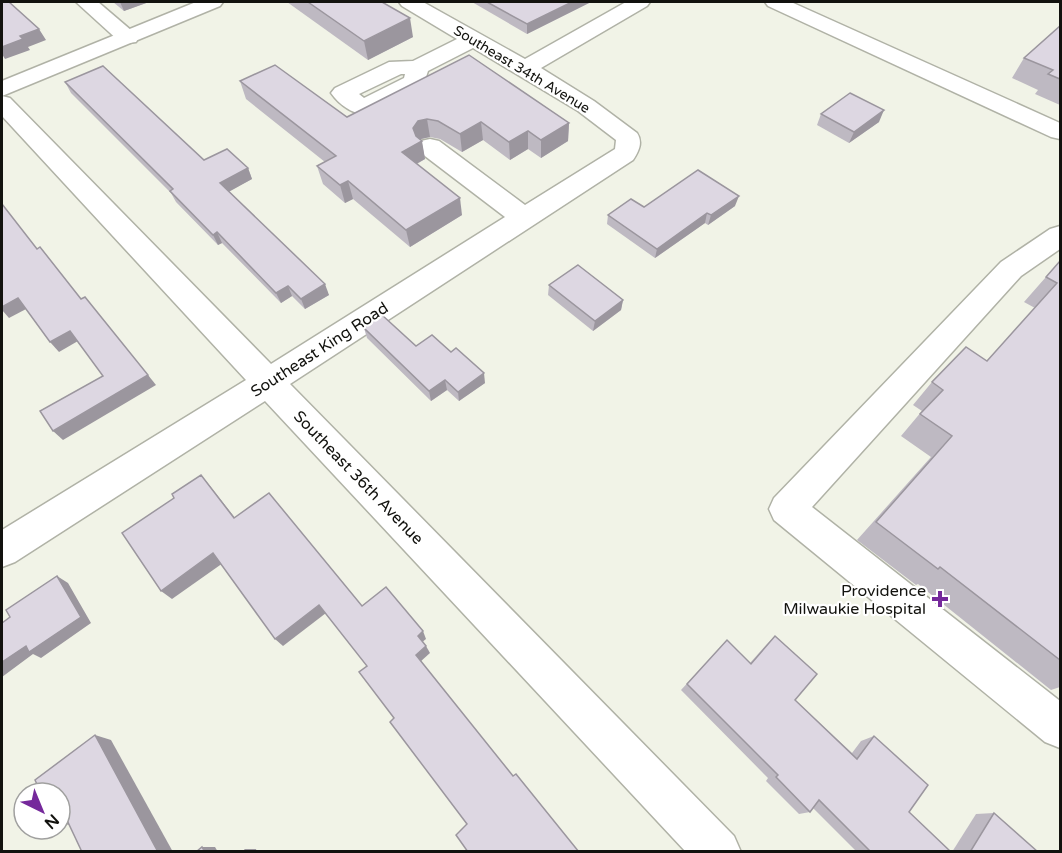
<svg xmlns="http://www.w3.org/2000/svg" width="1062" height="853" font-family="'Varela Round',sans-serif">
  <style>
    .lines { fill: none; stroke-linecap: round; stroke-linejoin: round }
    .minor-casing { stroke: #b0b2a6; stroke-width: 3 }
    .major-casing { stroke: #b0b2a6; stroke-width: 3 }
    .minor { fill: #fff; fill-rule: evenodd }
    .major { fill: #fff; fill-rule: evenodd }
    .wall { fill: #beb9c2 }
    .shaded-wall { fill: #9b969e }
    .building { fill: #ddd7e2; stroke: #9b969e; stroke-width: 1.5 }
    .poi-dot { fill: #75299b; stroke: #fff; stroke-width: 2 }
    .labels { text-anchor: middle; stroke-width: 4.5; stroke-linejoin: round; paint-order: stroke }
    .far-street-label { font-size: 14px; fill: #12120e; stroke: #fff }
    .street-label { font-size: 16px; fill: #12120e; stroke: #fff }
    .poi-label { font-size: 16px; fill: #12120e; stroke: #fff; text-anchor: end }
  </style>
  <rect width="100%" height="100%" fill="#f1f3e7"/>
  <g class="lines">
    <g class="minor-casing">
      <g id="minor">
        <path d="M76,2H98L139,37L136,42L128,43L120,42Z"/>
        <path d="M399,2H423L525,59L626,2H650L647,6L541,68L594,101L637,133C643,142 639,151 633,160L290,384L734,836L741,852H686L265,401L15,562L2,567V530L246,380L2,116V96L10,98L271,364L505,217L421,153L418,147L421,141L430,139L439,141L525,205L615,149L616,140L578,111L473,48L428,71L423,86L371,113C356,117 340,106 331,93L335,88L389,62L413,61L457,39L402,6ZM401,74H405L404,78L364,98L359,94Z"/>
        <path d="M765,2H791L1060,123V139L1051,137L768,6Z"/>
        <path d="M1060,226V249L1021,276L812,507L1060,701V748L1045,742L774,520L769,509L774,498L1001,262L1050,229Z"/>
      </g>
    </g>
    <g class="major-casing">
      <path id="major" d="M196,2H223L220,6L2,96V81Z"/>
    </g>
    <use href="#minor" class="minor"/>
    <use href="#major" class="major"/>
  </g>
  <g class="wall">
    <path d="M113,2H149L124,11Z"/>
    <path d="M287,2H382L413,37L368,60Z"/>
    <path d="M472,2H591L527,34Z"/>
    <path d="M1060,26V105L1035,94L1038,90L1012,78L1024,58Z"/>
    <path d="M469,55L569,123L568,141L541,158L528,149L510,160L483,140L462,152L440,139L430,137L421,139L425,159L417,164L462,215L410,247L353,199L345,203L323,184L317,166L325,162L246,99L240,81L347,117Z"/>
    <path d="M65,82L204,160L248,168L252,179L229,191L329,295L305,309L292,296L281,303L222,243L218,245L176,202L171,193L71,93Z"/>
    <path d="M821,114L879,122L849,143L817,125Z"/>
    <path d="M735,206L708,225L705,223L655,258L607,224L608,215L644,207Z"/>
    <path d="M1060,261V687L1051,690L918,584L916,585L857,540L931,457L901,436L922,411L913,405L932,382L987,361L1035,308L1024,302Z"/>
    <path d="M549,285L623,300L621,310L593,331L548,295Z"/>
    <path d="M364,328L416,346L485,383L459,401L447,390L431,401L367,338Z"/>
    <path d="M775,636L795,700L852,753L861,741L874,736L909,812L951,852H857L813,808L810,812L799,814L766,781L768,778L681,690L727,640L750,663L767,644Z"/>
    <path d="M994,813L1038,852H952L976,814Z"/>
  </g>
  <g class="shaded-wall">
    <path d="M120,2H149L124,11Z"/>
    <path d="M572,2H591L527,34V24Z"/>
    <path d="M410,18L413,37L368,60L364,41Z"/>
    <path d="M39,29L46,40L28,47L30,50L5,59L2,54V47L20,36Z"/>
    <path d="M884,110L879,122L849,143L854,132Z"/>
    <path d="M427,119L430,137L421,139L417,144L422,141L425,159L405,170L402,152L413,128L418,121Z"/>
    <path d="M481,122L483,140L462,152L460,134Z"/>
    <path d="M569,123L568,141L541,158V140Z"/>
    <path d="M528,131V149L510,160L509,142Z"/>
    <path d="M248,168L252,179L225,194L220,183Z"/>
    <path d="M348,181L353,199L345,203L340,185Z"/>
    <path d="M739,196L735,206L708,225L711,215Z"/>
    <path d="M460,198L462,215L410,247L406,230Z"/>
    <path d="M707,213L705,223L655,258L657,249Z"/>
    <path d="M217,232L222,243L218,245L213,235Z"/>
    <path d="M325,284L329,295L305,309L301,299Z"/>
    <path d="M288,286L292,296L281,303L276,293Z"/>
    <path d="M18,298L28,308L9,318L2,310V307Z"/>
    <path d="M623,300L621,310L593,331L595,321Z"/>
    <path d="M70,331L78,341L59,352L50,342Z"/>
    <path d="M484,373L485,383L459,401L458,392Z"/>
    <path d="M148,375L156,385L63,440L53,431Z"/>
    <path d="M445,380L447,390L431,401L429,391Z"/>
    <path d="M201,475L210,486L243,528L234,518Z"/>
    <path d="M213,553L223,563L172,599L161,591Z"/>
    <path d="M57,576L68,583L91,623L41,658L33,654L2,677V662Z"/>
    <path d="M319,605L326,613L283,646L275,639Z"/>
    <path d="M423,631L426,639L421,643L418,636Z"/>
    <path d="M426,646L430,653L420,662L416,655Z"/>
    <path d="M95,735L111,740L173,852H158Z"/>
    <path d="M65,816L75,825L60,824V820Z"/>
    <path d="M202,847H215L218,852H205Z"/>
    <path d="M244,849H256L257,852H246Z"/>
  </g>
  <g class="building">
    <path d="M2,2H9L39,29L20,36L23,39L2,47Z"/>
    <path d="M308,2H382L410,18L364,41Z"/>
    <path d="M487,2H572L527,24Z"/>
    <path d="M1060,26V79L1048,74L1053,70L1024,58Z"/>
    <path d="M469,55L569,123L541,140L528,131L509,142L481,122L460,134L438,121L427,119L418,121L413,128L416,136L422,141L402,152L460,198L406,230L348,181L340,185L317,166L336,156L240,81L275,65L347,117Z"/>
    <path d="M103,66L204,160L227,149L248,168L220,183L325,284L301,299L288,286L276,293L217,232L213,235L170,191L173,189L65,82Z"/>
    <path d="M850,93L884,110L854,132L821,114Z"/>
    <path d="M698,170L739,196L711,215L707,213L657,249L608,215L631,199L644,207Z"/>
    <path d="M2,204L37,249L40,247L81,299L85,297L148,375L53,431L40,411L103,376L70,331L50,342L18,298L2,307Z"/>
    <path d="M1060,261V660L940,567L938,569L876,522L952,436L920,414L943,390L932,382L966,347L987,361L1057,283L1046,277Z"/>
    <path d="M578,265L623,300L595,321L549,285Z"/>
    <path d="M382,315L416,346L432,335L451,352L456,348L484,373L458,392L445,380L429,391L364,328Z"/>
    <path d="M201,475L234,518L269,493L362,606L386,587L423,631L418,636L426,646L416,655L513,776L516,774L579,852H468L456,835L467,824L390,722L394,718L359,672L367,666L319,605L275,639L213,553L161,591L122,533L174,498L172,494Z"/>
    <path d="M57,576L81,617L29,652L26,646L2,662V623L10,617L6,610Z"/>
    <path d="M775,636L817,674L795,700L857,759L874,736L928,785L909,812L951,852H871L819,800L810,812L776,777L778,775L687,684L727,640L751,664Z"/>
    <path d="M95,735L158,852H82L65,816L60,820V793H41L35,780Z"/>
    <path d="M994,813L1038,852H970Z"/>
    <path d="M202,847L205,852H196Z"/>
  </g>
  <path class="poi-dot" d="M937 590h6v6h6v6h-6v6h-6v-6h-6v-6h6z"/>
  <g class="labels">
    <g class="far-street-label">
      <text transform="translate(522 69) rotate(31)" y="5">Southeast 34th Avenue</text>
    </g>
    <g class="street-label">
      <text transform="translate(319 349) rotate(-33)" y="6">Southeast King Road</text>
      <text transform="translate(359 477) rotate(46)" y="6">Southeast 36th Avenue</text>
    </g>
    <g class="poi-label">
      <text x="926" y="596">Providence<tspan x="926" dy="18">Milwaukie Hospital</tspan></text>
    </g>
  </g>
  <rect width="1062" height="853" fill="none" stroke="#12120e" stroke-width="6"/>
  <g transform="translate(42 811) rotate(137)"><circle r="28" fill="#ffffff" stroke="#a0a09f" stroke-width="1.5"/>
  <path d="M0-4.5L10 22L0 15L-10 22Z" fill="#75299b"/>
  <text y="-9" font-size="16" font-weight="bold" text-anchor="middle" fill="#12120e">N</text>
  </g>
</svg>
